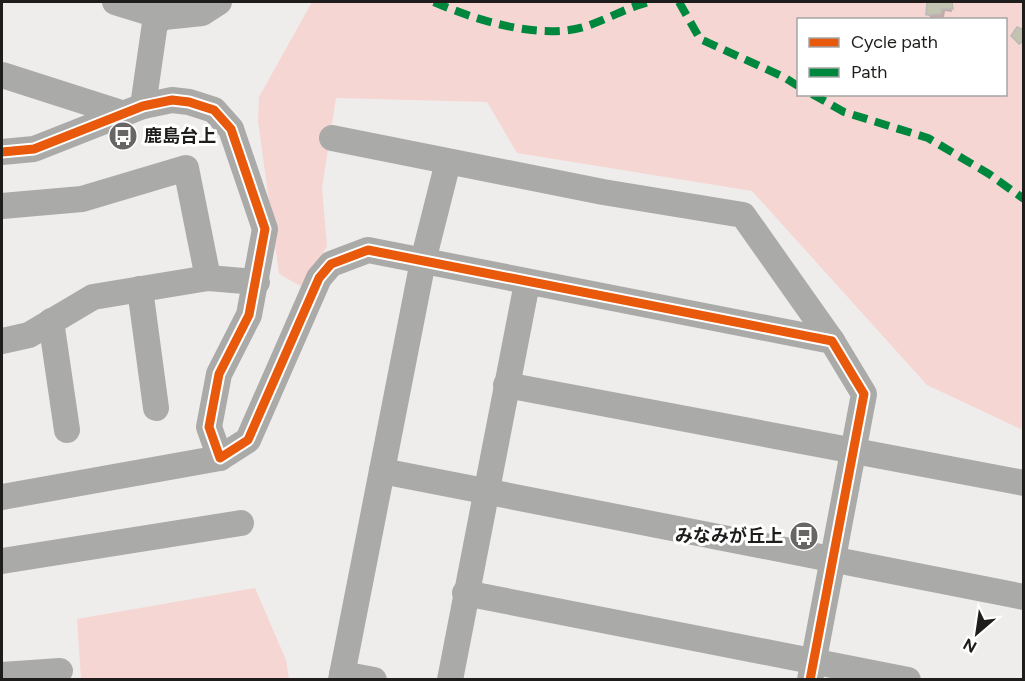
<svg xmlns="http://www.w3.org/2000/svg" width="1025" height="681" font-family="Figtree,'Noto Sans JP',sans-serif">
  <style>
    .green { fill: #f5d6d2; fill-rule: evenodd }
    .shadow { fill: #0003 }
    .building { fill: #c3c3b1; stroke: #bbbab8; stroke-width: 1.5 }
    .lines { fill: none; stroke-linecap: round; stroke-linejoin: round }
    .minor { stroke: #aaaaa9; stroke-width: 26 }
    .quiet { stroke: #00873e; stroke-width: 8; stroke-dasharray: 15 8; stroke-linecap: butt }
    .cycleway-casing { stroke: #fff; stroke-width: 13 }
    .cycleway { stroke: #e8590c; stroke-width: 9 }
    .labels { text-anchor: middle; stroke-width: 6; stroke-linejoin: round; paint-order: stroke }
    .poi-label { font-size: 18px; font-weight: bold; fill: #1e1d1b; stroke: #fff; text-anchor: start }
  </style>
  <rect width="100%" height="100%" fill="#efedeb"/>
  <g class="green">
    <path d="M312,2H1023V430L927,385L752,191L517,153L487,102L336,98L322,188L327,246L304,288L279,274L258,121L259,97ZM798,20H1006V94H798Z"/>
    <path d="M255,588L286,660L289,679H81L77,619Z"/>
  </g>
  <path class="shadow" d="M928,2H951L952,12L945,11L944,17L931,18L928,15Z"/>
  <g class="building">
    <path d="M927,2H952L953,9H942L941,14L926,15Z"/>
    <path d="M1017,27L1024,30V41L1019,44L1011,36Z"/>
  </g>
  <g class="lines">
    <g class="minor">
      <path d="M115,2L164,17L167,5"/>
      <path d="M2,75L124,114"/>
      <path d="M143,106L155,23L164,17L202,13L219,2"/>
      <path d="M332,138L603,192L743,215L832,341"/>
      <path d="M2,152L34,149L143,106L172,100L189,102L214,110L231,129L265,229L249,315L219,374L209,427L220,458L248,440L319,278L331,264L368,250L832,341L864,394L810,680"/>
      <path d="M2,206L82,199L186,168L208,278"/>
      <path d="M140,289L156,408"/>
      <path d="M51,321L67,430"/>
      <path d="M2,341L29,335L93,297L208,278L257,282"/>
      <path d="M506,385L1024,483"/>
      <path d="M382,471L1024,597"/>
      <path d="M2,497L220,458"/>
      <path d="M2,561L241,523"/>
      <path d="M465,593L908,680"/>
      <path d="M342,674L374,680"/>
      <path d="M2,675L60,671"/>
      <path d="M341,680L423,261L448,162"/>
      <path d="M450,680L527,283"/>
    </g>
    <g class="quiet">
      <path d="M434,2C475,20 539,40 584,27C606,20 626,8 649,2"/>
      <path d="M679,2L700,39L784,77L798,86"/>
      <path d="M812,94L844,112L928,138L989,174L1024,199"/>
    </g>
    <g class="cycleway-casing">
      <path id="cycleway" d="M2,152L34,149L143,106L172,100L189,102L214,110L231,129L265,229L249,315L219,374L209,427L220,458L248,440L319,278L331,264L368,250L832,341L864,394L810,680"/>
    </g>
    <use href="#cycleway" class="cycleway"/>
  </g>
  <defs>
    <g id="bus-disc" transform="scale(1.5)"><circle r="9.5" fill="#676664" stroke="#fff"/><path d="M-5-6H5V4H4V6H2V4H-2V6H-4V4H-5ZM-3.5-4V0h7V-4ZM-3.5 1.2v1.5H-2V1.2ZM2 1.2v1.5H3.5V1.2Z" fill="#fff"/></g>
  </defs>
  <g fill-rule="evenodd">
    <use href="#bus-disc" x="123" y="136"/>
    <use href="#bus-disc" x="804" y="536"/>
  </g>
  <g class="labels">
    <g class="poi-label">
      <text x="144" y="142">鹿島台上</text>
      <text x="783" y="542" text-anchor="end">みなみが丘上</text>
    </g>
  </g>
  <rect width="1025" height="681" fill="none" stroke="#1e1d1b" stroke-width="6"/>
  <rect x="797" y="18" width="210" height="78" fill="#ffffff" stroke="#a5a5a4" stroke-width="1.5"/>
  <rect x="809" y="38" width="30" height="9" fill="#e8590c" stroke="#a5a5a4" stroke-width="1.5"/>
  <text x="851" y="48" font-size="18" fill="#1e1d1b">Cycle path</text>
  <rect x="809" y="68" width="30" height="9" fill="#00873e" stroke="#a5a5a4" stroke-width="1.5"/>
  <text x="851" y="78" font-size="18" fill="#1e1d1b">Path</text>
  <g transform="translate(977 633) rotate(209)" stroke="#ffffff" stroke-width="4.5" paint-order="stroke">
  <path d="M0-4.5L10 22L0 15L-10 22Z" fill="#1e1d1b"/>
  <text y="-9" font-size="16" font-weight="bold" text-anchor="middle" fill="#1e1d1b">N</text>
  </g>
</svg>
